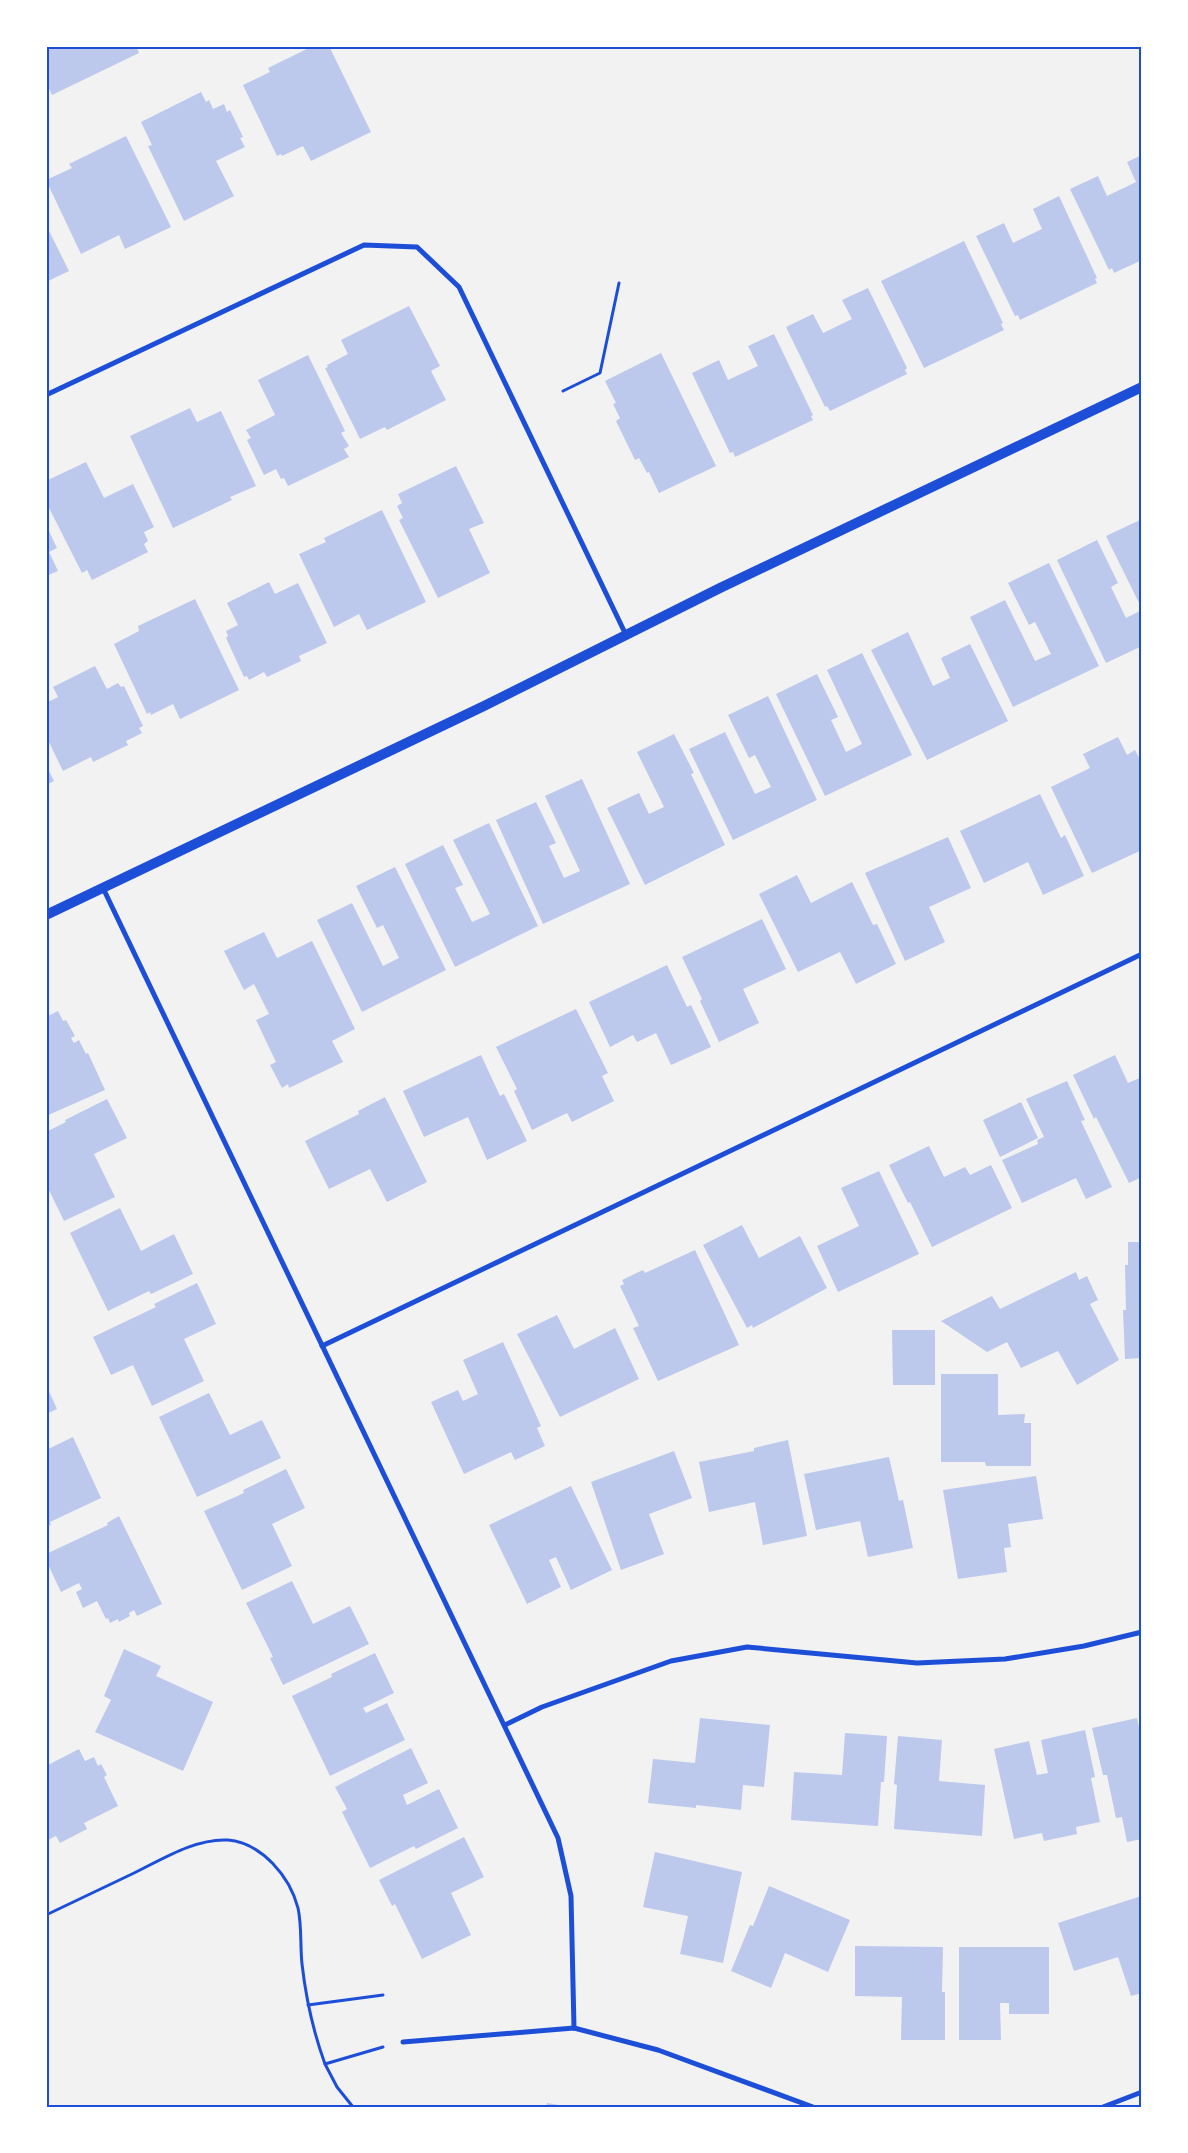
<svg xmlns="http://www.w3.org/2000/svg" width="1188" height="2153" font-family="Arial,sans-serif">
  <style>
    .building { fill: #bdc9ec }
    .lines { fill: none; stroke-linecap: round; stroke-linejoin: round }
    .path { stroke: #1d4ed8; stroke-width: 3 }
    .minor { stroke: #1d4ed8; stroke-width: 5 }
    .secondary { stroke: #1d4ed8; stroke-width: 10 }
    .neatline { fill: none; stroke: #1d4ed8; stroke-width: 2 }
  </style>
  <rect width="100%" height="100%" fill="#f2f2f2"/>
  <g class="building">
    <path d="M46,46H136L139,53L52,95L48,86L46,87Z"/>
    <path d="M313,46H329L371,132L311,161L303,146L282,156L281,154L277,156L243,85L270,72L268,68Z"/>
    <path d="M201,92L206,102L209,100L213,109L224,104L227,112L230,110L243,137L240,138L245,147L216,161L234,196L184,221L148,146L152,145L141,122Z"/>
    <path d="M126,136L171,227L125,249L119,235L81,254L46,180L72,168L69,164Z"/>
    <path d="M1142,155V260L1114,273L1112,268L1109,270L1070,189L1098,176L1107,196L1136,182L1127,162Z"/>
    <path d="M1059,196L1097,278L1095,279L1097,283L1020,320L1018,315L1015,316L976,236L1004,223L1013,243L1042,229L1033,209Z"/>
    <path d="M46,225L69,271L46,282Z"/>
    <path d="M964,241L1003,323L1001,324L1004,330L924,368L881,281Z"/>
    <path d="M868,288L907,368L905,370L907,374L830,411L827,406L825,407L786,327L813,314L823,333L852,319L842,300Z"/>
    <path d="M409,306L440,366L431,371L446,400L387,430L385,427L360,439L325,368L328,367L327,365L348,354L341,340Z"/>
    <path d="M774,334L813,415L811,416L813,420L735,457L733,452L730,453L692,373L719,360L728,380L758,366L748,346Z"/>
    <path d="M661,353L716,466L659,493L649,472L647,473L639,458L635,460L616,421L620,418L613,404L616,403L605,381Z"/>
    <path d="M308,355L345,431L341,433L349,446L344,449L349,457L288,486L284,478L281,479L276,469L264,475L247,440L251,438L246,430L275,415L258,380Z"/>
    <path d="M190,408L197,422L221,411L256,486L230,497L232,500L173,528L130,436Z"/>
    <path d="M86,462L104,498L133,484L154,527L144,532L148,541L144,544L148,552L92,580L87,570L82,573L46,502V481Z"/>
    <path d="M456,466L484,523L469,529L490,573L438,598L399,520L403,518L397,506L402,503L398,494Z"/>
    <path d="M382,510L426,602L367,630L359,614L334,627L299,554L326,542L324,538Z"/>
    <path d="M1142,519V609L1106,536Z"/>
    <path d="M46,525L57,548L49,552L58,571L46,576Z"/>
    <path d="M1097,540L1118,583L1111,587L1126,618L1142,610V646L1106,663L1057,560Z"/>
    <path d="M1049,563L1099,666L1013,707L970,617L1005,600L1035,661L1051,654L1035,622L1029,625L1008,583Z"/>
    <path d="M269,582L275,594L298,583L327,643L299,656L301,661L267,677L264,672L249,680L247,676L244,677L226,638L228,636L226,631L238,625L227,603Z"/>
    <path d="M195,599L239,690L180,719L173,704L151,715L150,712L147,714L114,644L139,631L138,626Z"/>
    <path d="M908,632L933,686L950,678L941,658L970,644L1008,721L927,760L871,650Z"/>
    <path d="M862,653L912,755L825,796L776,694L817,674L838,717L831,720L846,752L862,744L827,670Z"/>
    <path d="M95,666L107,689L118,683L121,687L124,686L143,726L139,728L142,733L126,741L128,745L93,762L91,757L63,771L46,736V703L58,697L53,687Z"/>
    <path d="M768,696L817,800L733,840L689,749L725,732L755,794L771,787L755,755L749,758L728,715Z"/>
    <path d="M674,734L694,773L691,774L725,845L645,885L607,808L639,793L649,814L664,807L637,752Z"/>
    <path d="M1118,737L1127,755L1135,750L1142,764V850L1092,873L1051,787L1090,768L1083,754Z"/>
    <path d="M46,765L54,781L46,785Z"/>
    <path d="M582,779L630,884L543,924L496,820L536,802L556,843L549,846L564,878L580,871L545,796Z"/>
    <path d="M1040,794L1061,838L1065,835L1084,876L1043,895L1028,862L984,883L960,831Z"/>
    <path d="M489,823L538,926L455,967L405,864L443,845L463,885L455,888L472,922L490,914L453,840Z"/>
    <path d="M948,837L971,888L929,907L945,942L905,961L865,873Z"/>
    <path d="M395,867L446,970L362,1012L317,920L352,903L383,966L399,958L383,925L377,928L356,886Z"/>
    <path d="M797,875L811,903L852,882L873,925L877,924L896,964L856,984L840,952L798,972L759,894Z"/>
    <path d="M762,919L786,969L743,989L759,1023L719,1042L700,1001L702,999L682,957Z"/>
    <path d="M264,932L277,958L312,941L355,1029L332,1041L343,1062L289,1088L288,1084L282,1088L270,1065L276,1062L256,1020L269,1014L254,984L244,990L224,951Z"/>
    <path d="M667,965L687,1007L691,1005L711,1047L671,1065L656,1033L637,1042L633,1035L610,1047L589,1002Z"/>
    <path d="M576,1009L608,1073L602,1076L614,1101L572,1122L567,1113L532,1130L514,1091L517,1089L496,1047Z"/>
    <path d="M58,1011L63,1021L66,1020L75,1036L71,1038L74,1043L79,1040L86,1054L88,1053L105,1090L46,1116V1017Z"/>
    <path d="M481,1055L500,1096L504,1094L527,1141L487,1160L468,1117L424,1137L403,1091Z"/>
    <path d="M1115,1055L1128,1083L1142,1077V1177L1129,1183L1096,1117L1094,1119L1073,1075Z"/>
    <path d="M1067,1081L1085,1120L1081,1121L1112,1187L1086,1199L1076,1178L1022,1203L1002,1160L1038,1144L1037,1140L1044,1137L1026,1099Z"/>
    <path d="M385,1097L427,1182L387,1202L370,1169L329,1189L305,1141L359,1114L358,1111Z"/>
    <path d="M107,1099L127,1138L94,1154L115,1197L64,1221L46,1184V1132L66,1122L65,1120Z"/>
    <path d="M1021,1102L1038,1138L1000,1157L983,1120Z"/>
    <path d="M929,1146L944,1177L965,1167L970,1175L991,1165L1012,1208L932,1247L910,1202L908,1203L889,1165Z"/>
    <path d="M879,1171L919,1254L838,1292L817,1246L859,1226L841,1188Z"/>
    <path d="M120,1208L141,1251L174,1234L193,1274L151,1294L149,1291L108,1311L70,1233Z"/>
    <path d="M742,1225L759,1258L800,1236L827,1288L753,1328L752,1325L747,1328L703,1245Z"/>
    <path d="M1128,1242H1142V1358L1125,1359L1123,1310H1126L1125,1265H1128Z"/>
    <path d="M695,1250L739,1345L658,1381L633,1328L639,1326L620,1286L624,1284L622,1280L643,1270L645,1273Z"/>
    <path d="M1076,1272L1079,1280L1087,1276L1098,1300L1090,1304L1119,1360L1077,1385L1058,1351L1021,1368L1007,1342L987,1352L941,1321L992,1296L1000,1309Z"/>
    <path d="M197,1283L216,1324L184,1339L204,1381L152,1406L133,1365L111,1375L93,1337L156,1307L154,1304Z"/>
    <path d="M557,1315L574,1349L615,1328L639,1379L560,1417L517,1334Z"/>
    <path d="M892,1330H935V1385H893Z"/>
    <path d="M503,1342L541,1426L537,1428L545,1446L515,1460L511,1452L464,1474L431,1402L458,1390L463,1401L478,1394L463,1360Z"/>
    <path d="M941,1374H998V1415L1025,1414L1024,1423H1031V1466H986L985,1462H941Z"/>
    <path d="M46,1385L57,1409L46,1414Z"/>
    <path d="M209,1393L230,1435L262,1420L281,1458L197,1497L159,1417Z"/>
    <path d="M73,1437L101,1498L50,1522L51,1525L46,1527V1450Z"/>
    <path d="M788,1440L807,1536L763,1545L755,1502L709,1512L699,1462L754,1451V1448Z"/>
    <path d="M674,1451L692,1498L649,1514L664,1554L621,1570L591,1482Z"/>
    <path d="M889,1457L899,1501L903,1500L913,1548L868,1557L860,1521L816,1530L804,1474Z"/>
    <path d="M286,1469L305,1508L272,1524L292,1566L242,1590L204,1511L244,1493L243,1490Z"/>
    <path d="M1036,1476L1043,1519L1008,1524L1011,1547L1004,1548L1007,1572L958,1579L943,1490Z"/>
    <path d="M571,1486L612,1570L571,1590L556,1557L549,1560L561,1587L527,1604L489,1525Z"/>
    <path d="M119,1516L162,1604L137,1616L134,1610L129,1613L130,1616L119,1622L118,1619L110,1623L108,1618L106,1619L97,1601L83,1608L76,1592L82,1589L79,1583L61,1592L46,1560V1554L108,1525L107,1523Z"/>
    <path d="M292,1581L313,1624L350,1606L369,1644L283,1685L270,1658L273,1657L246,1603Z"/>
    <path d="M124,1649L161,1666L156,1676L213,1702L183,1771L95,1732L111,1700L104,1696Z"/>
    <path d="M375,1653L394,1693L363,1708L366,1713L387,1703L405,1740L330,1776L292,1696L332,1677L331,1674Z"/>
    <path d="M700,1718L770,1725L764,1787L743,1785L741,1810L696,1805V1808L648,1803L653,1759L695,1763Z"/>
    <path d="M1137,1718L1142,1742V1839L1127,1842L1122,1817L1116,1818L1107,1775H1103L1092,1728Z"/>
    <path d="M1085,1730L1095,1777L1091,1778L1100,1822L1076,1827L1077,1834L1044,1841L1042,1833L1014,1839L994,1749L1029,1741L1037,1775L1048,1773L1041,1740Z"/>
    <path d="M845,1733L887,1736L884,1782H881L878,1826L791,1820L794,1772L842,1775Z"/>
    <path d="M898,1736L942,1740L939,1781L985,1785L982,1836L894,1829L897,1785L894,1784Z"/>
    <path d="M411,1748L428,1783L403,1795L407,1805L439,1789L458,1828L416,1849L414,1846L370,1868L342,1812L347,1809L335,1787Z"/>
    <path d="M79,1749L85,1761L94,1757L98,1766L101,1764L107,1775L104,1777L118,1806L84,1823L87,1829L60,1843L56,1836L46,1841V1766Z"/>
    <path d="M464,1837L484,1877L451,1893L471,1935L422,1959L395,1904L392,1906L379,1880Z"/>
    <path d="M655,1852L742,1872L723,1963L680,1954L688,1916L643,1907Z"/>
    <path d="M769,1886L850,1920L828,1972L785,1953L771,1988L731,1971L750,1925L753,1926Z"/>
    <path d="M1141,1896L1142,1993L1131,1996L1118,1957L1074,1971L1058,1923Z"/>
    <path d="M855,1946L943,1947L942,1992H945V2040H901L902,1997L855,1996Z"/>
    <path d="M959,1947H1049V2014H1009V2003H1000L1001,2040H959Z"/>
    <path d="M547,2103L565,2106V2107H546Z"/>
  </g>
  <g class="lines">
    <g class="path">
      <path d="M563,391L600,373L619,283"/>
      <path d="M46,1915C75,1901 103,1888 132,1874C161,1860 195,1838 228,1840C262,1843 290,1877 298,1908C302,1926 300,1946 302,1964C306,1999 313,2031 325,2064"/>
      <path d="M308,2005L383,1995"/>
      <path d="M353,2107L337,2087L325,2064L383,2047"/>
    </g>
    <g class="minor">
      <path d="M46,395L364,245L417,247L459,287L626,635"/>
      <path d="M103,888L558,1838L571,1896L574,2028"/>
      <path d="M322,1346L1142,954"/>
      <path d="M505,1725L542,1707L671,1661L747,1647L917,1663L1005,1659L1084,1646L1142,1632"/>
      <path d="M403,2042L574,2028L658,2050L813,2107"/>
      <path d="M1103,2107L1142,2092"/>
    </g>
    <path class="secondary" d="M46,915L484,706L720,588L1142,387"/>
  </g>
  <rect width="1188" height="2153" fill="none" stroke="#ffffff" stroke-width="95"/>
  <rect x="48" y="48" width="1092" height="2058" class="neatline"/>
</svg>
